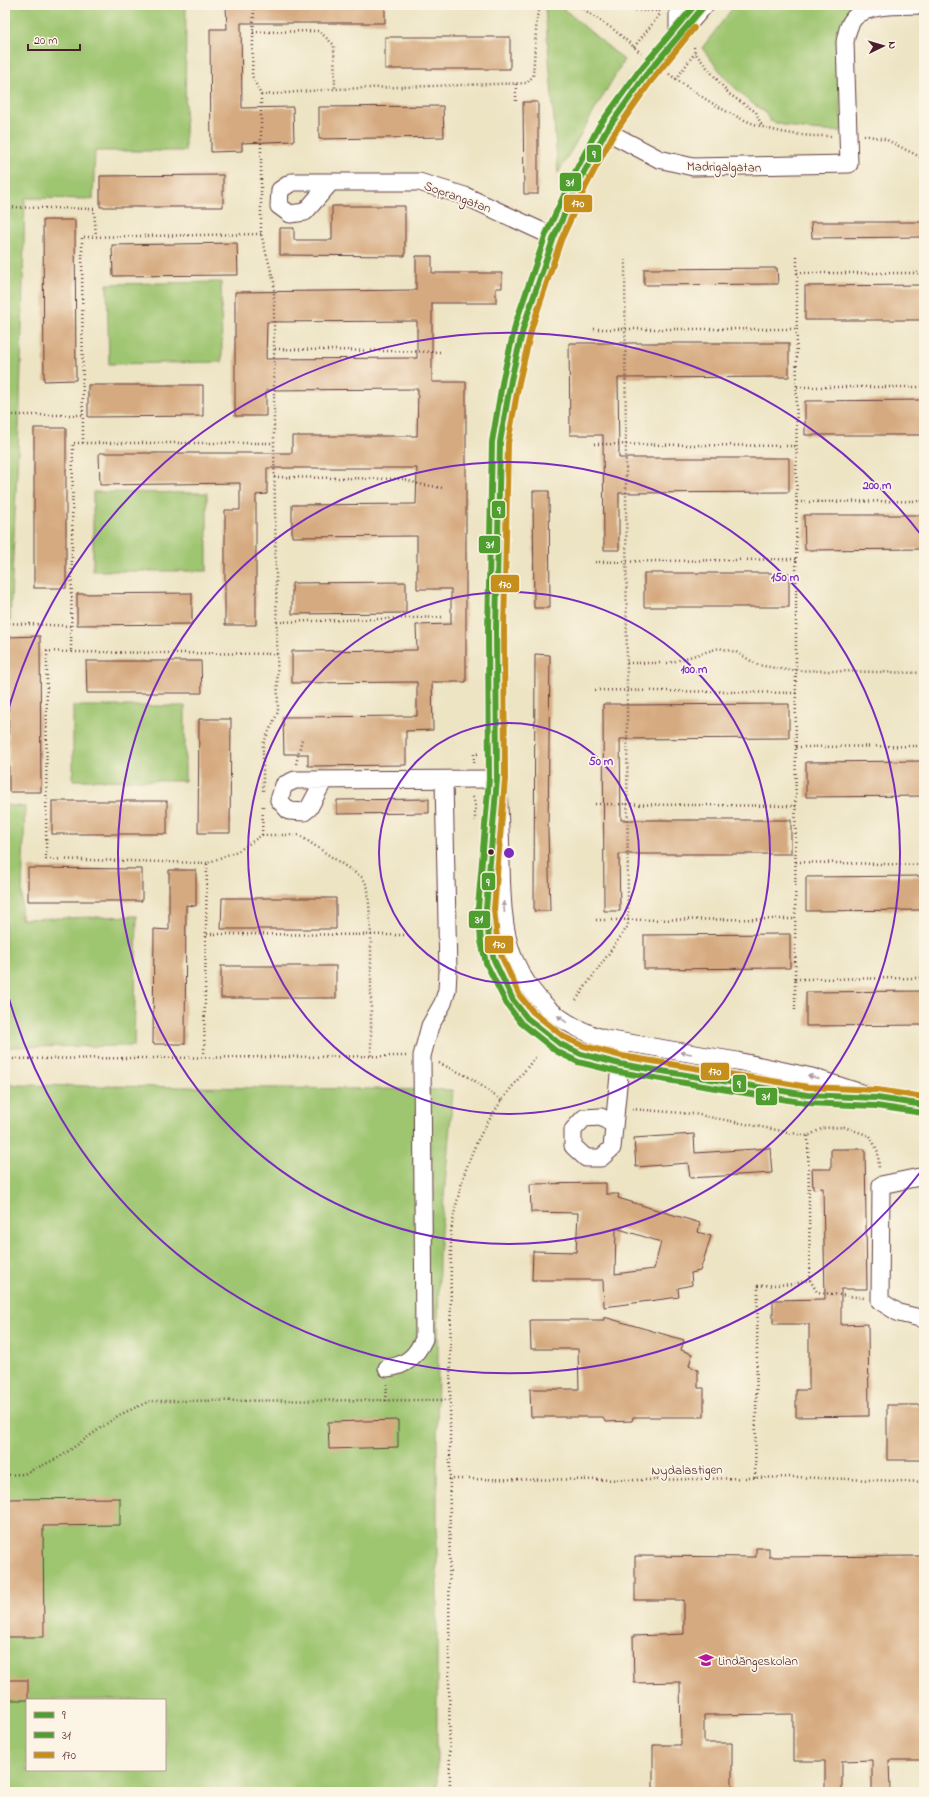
<svg xmlns="http://www.w3.org/2000/svg" width="929" height="1797" font-family="'Indie Flower',sans-serif">
  <style>
    .green { fill: #9ec56f; stroke: #74724d; fill-rule: evenodd }
    .building { fill: #d6aa80; fill-rule: evenodd }
    .lines { fill: none; stroke-linecap: round; stroke-linejoin: round }
    .minor-casing { stroke: #623d42; stroke-width: 19 }
    .path { stroke: #623d42; stroke-width: 2.5; stroke-dasharray: 1 3; stroke-linecap: butt }
    .minor { stroke: #fff; stroke-width: 17 }
    .bus-1-casing { stroke: #fcf5e5; stroke-width: 9 }
    .bus-2-casing { stroke: #fcf5e5; stroke-width: 9 }
    .bus-3-casing { stroke: #fcf5e5; stroke-width: 9 }
    .bus-1 { stroke: #509e2f; stroke-width: 6 }
    .bus-2 { stroke: #509e2f; stroke-width: 6 }
    .bus-3 { stroke: #c68f1c; stroke-width: 6 }
    .oneway { fill: #ae9aa0 }
    .ring { fill: none; stroke: #7b2cbf; stroke-width: 2 }
    .bus-dot { fill: #4a1f2b; stroke: #fcf5e5; stroke-width: 1.5 }
    .labels { text-anchor: middle; stroke-width: 3.5; stroke-linejoin: round; paint-order: stroke }
    .street-label { font-size: 13px; fill: #4a1f2b; stroke: #fcf5e5 }
    .poi-label { font-size: 13px; fill: #4a1f2b; stroke: #fcf5e5; text-anchor: start }
    .centre { fill: #7b2cbf; stroke: #fcf5e5; stroke-width: 2 }
    .ring-label { font-size: 12px; text-anchor: middle; font-weight: bold; fill: #7b2cbf; stroke: #fcf5e5; stroke-width: 3.5; stroke-linejoin: round; paint-order: stroke }
    .line-badge { stroke: #fcf5e5; stroke-width: 1.5 }
    .badge-label { font-size: 11px; text-anchor: middle; font-weight: bold; fill: #fff }
  </style>
  <rect width="100%" height="100%" fill="#fcf5e5"/>
  <filter id="ink" filterUnits="userSpaceOnUse"><feTurbulence type="fractalNoise" baseFrequency=".025" numOctaves="2"/><feDisplacementMap in="SourceGraphic" scale="8" xChannelSelector="R" yChannelSelector="G"/><feConvolveMatrix kernelMatrix="1 2 1 2 8 2 1 2 1" color-interpolation-filters="sRGB"/></filter>
  <filter id="wash" filterUnits="userSpaceOnUse"><feTurbulence type="fractalNoise" baseFrequency=".012" numOctaves="4" result="noise"/><feDisplacementMap in="SourceGraphic" scale="16" xChannelSelector="R" yChannelSelector="G"/><feGaussianBlur stdDeviation="0.9" result="paint"/><feColorMatrix in="noise" values="0 0 0 0 0 0 0 0 0 0 0 0 0 0 0 0 0 1.4 0 .05"/><feComposite in="paint" operator="in"/></filter>
  <g filter="url(#wash)">
    <rect width="100%" height="100%" fill="#ede4c4"/>
    <g class="green">
      <path d="M5,5H186L185,151H95L93,199L25,198L20,406L10,621L5,622Z"/>
      <path d="M538,5H559L624,60L558,173L545,8Z"/>
      <path d="M735,5H860L841,23L837,40L842,131C817,132 794,129 770,121L765,112L746,99L726,79L702,48Z"/>
      <path d="M221,282L222,362L109,364L107,284Z"/>
      <path d="M93,492L207,493V571H93Z"/>
      <path d="M73,706H185V781L73,780Z"/>
      <path d="M5,805L25,807L21,919L137,916L134,1046L5,1047Z"/>
      <path d="M5,1082L12,1085L453,1090L439,1256L437,1450V1792H5ZM27,1700H165V1770H27Z"/>
    </g>
    <g id="blocks">
      <g class="building">
        <path d="M226,5H385V23H241L242,108L293,107L294,141L242,143V151L211,152L210,29H227Z"/>
        <rect x="385" y="37" width="125" height="32"/>
        <path d="M523,102H538V194H524Z"/>
        <path d="M443,106L444,137L319,139V107Z"/>
        <path d="M223,175V207H100V176Z"/>
        <path d="M332,206H405V256L280,255V228H294V240H332Z"/>
        <path d="M43,220H75L76,380L44,381Z"/>
        <path d="M811,222H924V237L812,238Z"/>
        <path d="M237,243L238,275L113,276L112,245Z"/>
        <path d="M416,256H432V273H502V288H496V303H432V382H466V682H432L433,730L406,731V765L308,766V754H284L283,717L417,716V682L292,683V651L417,650L416,625L451,624V589H417V536L292,537V505L416,504L417,468H267V494L256,495V625H225V510H240V483L100,485L99,453H292V436H417L418,389L266,390V416H235V292L416,290ZM417,321V358L266,359L267,322Z"/>
        <path d="M777,268L778,284L644,285V269Z"/>
        <path d="M924,285V320H805V286Z"/>
        <path d="M569,343H789V377L618,378L619,458H789V492L619,493V550H604L603,435H570Z"/>
        <path d="M88,385H203V416L88,417Z"/>
        <path d="M924,400V435H805V401Z"/>
        <rect x="34" y="428" width="32" height="160"/>
        <path d="M533,491H549L550,608H534Z"/>
        <path d="M804,515H924V549L805,550Z"/>
        <rect x="644" y="573" width="145" height="34"/>
        <path d="M406,582V613L292,614V583Z"/>
        <path d="M192,593V624L77,625V594Z"/>
        <path d="M40,636L41,792H9L8,637Z"/>
        <path d="M535,654L550,655L548,831L550,911H534Z"/>
        <path d="M86,661H201L202,693H87Z"/>
        <path d="M603,704H620V705L789,704V738L620,739L621,820H791V854H619L620,911H604Z"/>
        <path d="M199,719H231L230,833H198Z"/>
        <path d="M924,761V796L806,797V762Z"/>
        <path d="M429,799V813L337,814V800Z"/>
        <rect x="52" y="801" width="115" height="33"/>
        <path d="M28,868L142,869V901H28Z"/>
        <path d="M169,870H196V906L186,905L185,1044H153L154,929L169,930Z"/>
        <path d="M924,876V910L806,911V877Z"/>
        <path d="M222,898H336V929H221Z"/>
        <path d="M790,934V968L644,969V935Z"/>
        <rect x="221" y="966" width="115" height="32"/>
        <path d="M924,991V1025L806,1026V992Z"/>
        <path d="M694,1134L695,1153L770,1148L772,1173L690,1178L688,1163L636,1167L634,1138Z"/>
        <path d="M831,1149H865L867,1289H841V1325L868,1324L869,1416L796,1417V1390H809V1324H773V1300L825,1299L823,1188L813,1189L812,1169H831Z"/>
        <path d="M606,1183V1194H619L618,1198L700,1223L698,1232L711,1236L700,1271L691,1273L692,1285L678,1288L679,1297L604,1307L603,1280H532L533,1251L576,1252L578,1213L531,1212L530,1184ZM616,1228L661,1242L654,1269L615,1274Z"/>
        <path d="M604,1317L684,1340L681,1350L692,1354L689,1366L698,1370V1388H704V1417H633L632,1421L605,1422L603,1417H531L530,1389H579L578,1349H531L530,1320H604Z"/>
        <rect x="887" y="1405" width="37" height="55"/>
        <path d="M398,1420V1447L329,1449L328,1422Z"/>
        <path d="M120,1498V1525L43,1526L44,1637H5V1499Z"/>
        <path d="M756,1548H769V1557L924,1556V1760H889L890,1792H872V1760L842,1761V1792H825V1761H793V1714L704,1715V1743H732V1792H653V1745H681L680,1682L634,1683L633,1636L684,1634V1600H635V1556L756,1557Z"/>
        <rect x="7" y="1680" width="21" height="20"/>
      </g>
    </g>
  </g>
  <g filter="url(#ink)">
    <use href="#blocks" fill-opacity="0" stroke="#623d42" stroke-width="1"/>
    <g class="lines">
      <g class="minor-casing">
        <g id="minor">
          <path d="M678,5V35"/>
          <path d="M705,5C670,45 635,85 607,131C570,190 544,258 524,324C514,359 504,406 500,442C498,457 499,472 498,487C497,519 497,552 496,584C495,666 496,748 500,829C502,867 499,925 514,959C532,1001 562,1026 605,1039L737,1061L812,1077L877,1098"/>
          <path d="M606,131L659,159L693,167L849,164L845,42C847,33 848,25 854,18C868,3 904,6 924,5"/>
          <path d="M331,182L305,212L290,214L279,206L280,190L292,182H419L465,196L554,237"/>
          <path d="M324,780L309,808L304,812L289,811L279,800L284,785L295,780L497,779"/>
          <path d="M492,838C488,878 482,919 494,959C504,992 530,1028 561,1045C596,1063 637,1067 675,1073C719,1080 763,1090 807,1094C830,1097 853,1095 876,1098C892,1099 908,1103 924,1105"/>
          <path d="M614,1125L601,1117L584,1118L573,1130V1146L586,1158H601L612,1148L621,1054"/>
          <path d="M924,1176L881,1185L880,1301L899,1313L924,1319"/>
          <path d="M387,1368C406,1366 416,1356 424,1339L422,1056L430,1026L443,1003L447,990L448,972L444,780"/>
        </g>
      </g>
      <g class="path">
        <path d="M254,5L252,76L261,95V234L274,282V443L278,712L263,744V792"/>
        <path d="M577,5L613,29L641,53"/>
        <path d="M620,5L632,10L661,11"/>
        <path d="M5,11L14,5"/>
        <path d="M253,32L319,31L334,45L335,89"/>
        <path d="M634,47L661,13"/>
        <path d="M694,47L695,53L729,94L756,112L762,127"/>
        <path d="M669,74C722,112 763,138 831,136"/>
        <path d="M676,79L695,53"/>
        <path d="M516,84V104"/>
        <path d="M261,95L335,89L527,83L533,76L537,16L542,5"/>
        <path d="M864,135L885,139L924,159"/>
        <path d="M5,207L94,209L96,236"/>
        <path d="M261,234L82,237L83,443H274"/>
        <path d="M797,273H924"/>
        <path d="M594,329H797"/>
        <path d="M275,349L443,352"/>
        <path d="M797,387H924"/>
        <path d="M5,415H84"/>
        <path d="M83,443H73L71,652L278,654"/>
        <path d="M594,444L796,446"/>
        <path d="M274,477L403,479L419,484L443,488"/>
        <path d="M797,502L924,501"/>
        <path d="M595,562L796,559"/>
        <path d="M277,622L443,617"/>
        <path d="M5,623L71,626"/>
        <path d="M71,652L47,651L46,859L207,863"/>
        <path d="M627,663H669L719,648L736,652L758,665L787,670L924,673"/>
        <path d="M595,690L796,693"/>
        <path d="M796,747L924,746"/>
        <path d="M474,763V754H481"/>
        <path d="M296,764L302,739"/>
        <path d="M473,797L475,803V821"/>
        <path d="M595,804L796,806"/>
        <path d="M262,835L263,805"/>
        <path d="M796,862L924,865"/>
        <path d="M596,920L795,919"/>
        <path d="M207,934L405,935"/>
        <path d="M795,979L924,978"/>
        <path d="M576,1000L628,926L625,260"/>
        <path d="M795,1010L797,256"/>
        <path d="M204,1057L207,863L240,850L262,835H299L363,878L368,888L371,935V1056"/>
        <path d="M5,1059L406,1056"/>
        <path d="M439,1063L471,1078L502,1101"/>
        <path d="M632,1109L694,1114L808,1136L823,1128L844,1127L870,1136L878,1152L879,1169"/>
        <path d="M808,1136L810,1280L817,1292L864,1298"/>
        <path d="M386,1401L387,1384"/>
        <path d="M5,1475L24,1474L60,1457L119,1415L150,1401L450,1400"/>
        <path d="M755,1478L758,1286L794,1284L810,1280"/>
        <path d="M449,1479L648,1480L795,1477L924,1482"/>
        <path d="M450,1792L449,1666L451,1231C458,1193 467,1155 488,1122C502,1098 520,1077 537,1055"/>
      </g>
      <use href="#minor" class="minor"/>
      <g class="bus-1-casing">
        <path id="bus-1" d="M705,5L645,76L606,131L579,182L554,237L524,325L511,380L500,442L496,631L497,779L486,909L489,939L494,960L513,1000L527,1018L560,1044L581,1054L620,1064L807,1095L877,1098L924,1105"/>
      </g>
      <g class="bus-2-casing">
        <path id="bus-2" d="M695,5L639,71L599,126L572,178L546,234L516,322L503,378L492,442L488,631L489,779L478,908L481,941L486,963L506,1003L521,1023L556,1051L578,1062L619,1072L806,1103L876,1106L923,1113"/>
      </g>
      <g class="bus-3-casing">
        <path id="bus-3" d="M694,28L651,81L613,135L586,186L561,240L532,327L519,382L508,443L504,631L505,779L494,909L497,938L502,957L520,996L533,1012L564,1037L584,1046L622,1056L808,1087L877,1090L924,1097"/>
      </g>
      <use href="#bus-1" class="bus-1"/>
      <use href="#bus-2" class="bus-2"/>
      <use href="#bus-3" class="bus-3"/>
    </g>
    <defs><path id="oneway-solid" d="M-6-.8H1V-3.2L6.5 0L1 3.2V.8H-6Z"/></defs>
    <g class="oneway">
      <use href="#oneway-solid" transform="translate(504 907) rotate(-95)"/>
      <use href="#oneway-solid" transform="translate(562 1019) rotate(-144)"/>
      <use href="#oneway-solid" transform="translate(686 1053) rotate(-170)"/>
      <use href="#oneway-solid" transform="translate(813 1077) rotate(-165)"/>
    </g>
  </g>
  <g class="ring">
    <circle cx="509" cy="853" r="130"/>
    <circle cx="509" cy="853" r="261"/>
    <circle cx="509" cy="853" r="391"/>
    <path d="M922 1170A521 521 0 0 1 6 988M6 718A521 521 0 0 1 922 536"/>
  </g>
  <defs>
    <g id="school-bare" transform="scale(1.2)"><path d="M0-5L7-2L0 1L-7-2ZM-4 1L0 2.5L4 1V4Q0 6-4 4Z" fill="#b5179e" stroke="#fcf5e5" stroke-width="2.5" paint-order="stroke"/></g>
  </defs>
  <g fill-rule="evenodd">
    <use href="#school-bare" x="706" y="1660"/>
  </g>
  <circle class="bus-dot" cx="491" cy="852" r="3.5"/>
  <g class="labels">
    <g class="street-label">
      <text transform="translate(724 166) rotate(1)" y="5">Madrigalgatan</text>
      <text transform="translate(458 196) rotate(20)" y="5">Soprangatan</text>
      <text transform="translate(687 1469) rotate(-1)" y="5">Nydalastigen</text>
    </g>
    <g class="poi-label">
      <text x="718" y="1665">Lindängeskolan</text>
    </g>
  </g>
  <circle cx="509" cy="853" r="6" class="centre"/>
  <g class="ring-label">
    <text x="877" y="489">200 m</text>
    <text x="785" y="581">150 m</text>
    <text x="694" y="673">100 m</text>
    <text x="601" y="765">50 m</text>
  </g>
  <g class="line-badge">
    <rect x="586" y="144" width="16" height="19" rx="4" fill="#509e2f"/>
    <rect x="559" y="172" width="23" height="20" rx="4" fill="#509e2f"/>
    <rect x="563" y="194" width="30" height="19" rx="4" fill="#c68f1c"/>
    <rect x="491" y="500" width="15" height="19" rx="4" fill="#509e2f"/>
    <rect x="478" y="535" width="23" height="19" rx="4" fill="#509e2f"/>
    <rect x="490" y="574" width="30" height="19" rx="4" fill="#c68f1c"/>
    <rect x="481" y="872" width="15" height="19" rx="4" fill="#509e2f"/>
    <rect x="468" y="910" width="23" height="19" rx="4" fill="#509e2f"/>
    <rect x="484" y="935" width="30" height="19" rx="4" fill="#c68f1c"/>
    <rect x="700" y="1062" width="30" height="19" rx="4" fill="#c68f1c"/>
    <rect x="732" y="1074" width="15" height="19" rx="4" fill="#509e2f"/>
    <rect x="755" y="1087" width="23" height="19" rx="4" fill="#509e2f"/>
  </g>
  <g class="badge-label">
    <text x="594" y="158">9</text>
    <text x="570" y="186">31</text>
    <text x="578" y="207">170</text>
    <text x="499" y="514">9</text>
    <text x="490" y="548">31</text>
    <text x="505" y="588">170</text>
    <text x="488" y="886">9</text>
    <text x="479" y="923">31</text>
    <text x="499" y="948">170</text>
    <text x="715" y="1075">170</text>
    <text x="739" y="1088">9</text>
    <text x="766" y="1100">31</text>
  </g>
  <rect width="929" height="1797" fill="none" stroke="#fcf5e5" stroke-width="20"/>
  <rect x="26" y="1699" width="140" height="72" fill="#fcf5e5" stroke="#b59f9b"/>
  <rect x="34" y="1712" width="20" height="6" fill="#509e2f" stroke="#b59f9b"/>
  <text x="62" y="1719" font-size="12" fill="#4a1f2b">9</text>
  <rect x="34" y="1732" width="20" height="6" fill="#509e2f" stroke="#b59f9b"/>
  <text x="62" y="1739" font-size="12" fill="#4a1f2b">31</text>
  <rect x="34" y="1752" width="20" height="6" fill="#c68f1c" stroke="#b59f9b"/>
  <text x="62" y="1759" font-size="12" fill="#4a1f2b">170</text>
  <g transform="translate(883 46) rotate(85)" stroke="#fcf5e5" stroke-width="3" paint-order="stroke">
  <path d="M0-3L7 15L0 10L-7 15Z" fill="#4a1f2b"/>
  <text y="-6" font-size="11" font-weight="bold" text-anchor="middle" fill="#4a1f2b">N</text>
  </g>
  <path d="M28 44v6h52v-6" fill="none" stroke="#4a1f2b" stroke-width="2"/>
  <text x="34" y="44" font-size="12" fill="#4a1f2b" stroke="#fcf5e5" stroke-width="3" paint-order="stroke">20 m</text>
</svg>
